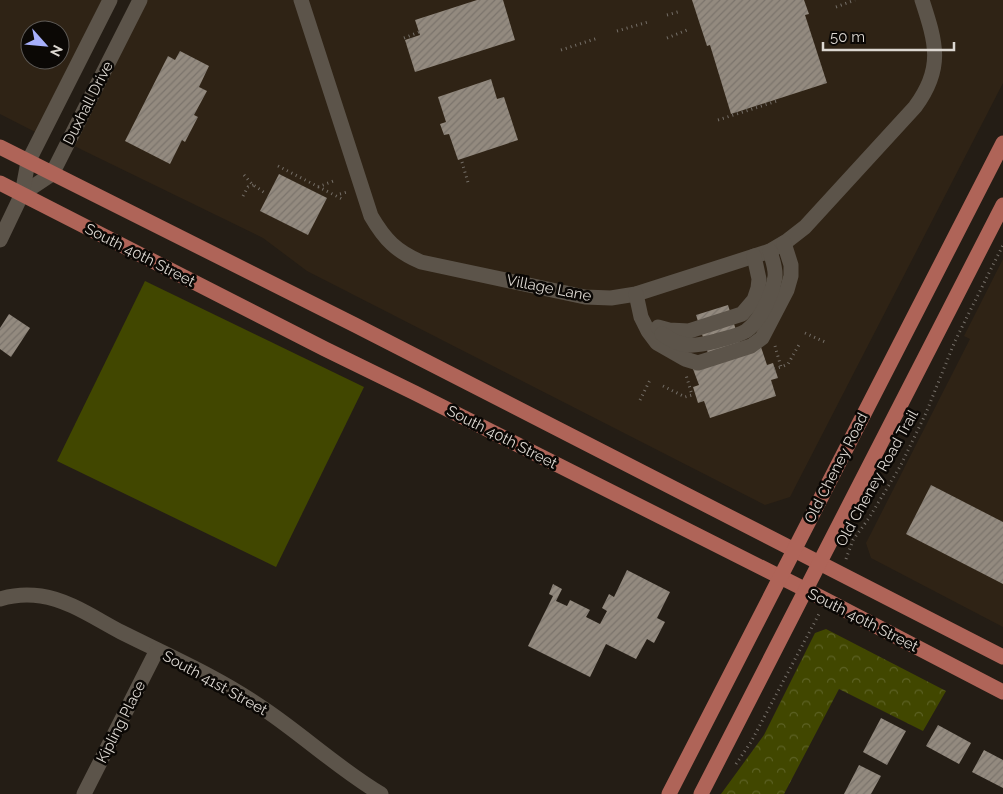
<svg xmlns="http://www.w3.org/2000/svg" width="1003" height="794" font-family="Raleway,sans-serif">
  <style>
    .commercial { fill: #2f2315; fill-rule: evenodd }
    .forest { fill: url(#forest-crowns) }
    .garden { fill: #414700 }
    .building { fill: url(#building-hatch) }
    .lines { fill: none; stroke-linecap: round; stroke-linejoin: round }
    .path { stroke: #756f68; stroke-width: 3; stroke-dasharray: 1 4; stroke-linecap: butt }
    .minor { stroke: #5c544a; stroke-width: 15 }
    .major { stroke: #af6458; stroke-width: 15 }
    .labels { text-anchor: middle; stroke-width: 5; stroke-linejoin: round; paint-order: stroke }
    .street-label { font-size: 15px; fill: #dcd7d1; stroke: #0b0805 }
  </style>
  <defs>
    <pattern id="forest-crowns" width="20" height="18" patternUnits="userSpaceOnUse" patternTransform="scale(1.25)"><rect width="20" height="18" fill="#414700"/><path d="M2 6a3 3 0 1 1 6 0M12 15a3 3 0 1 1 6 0" fill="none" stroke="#5c6124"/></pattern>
    <pattern id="building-hatch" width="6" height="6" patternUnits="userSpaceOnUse" patternTransform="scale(1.25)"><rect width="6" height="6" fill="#938a7f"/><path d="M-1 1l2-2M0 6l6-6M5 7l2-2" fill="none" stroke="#7b746c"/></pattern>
  </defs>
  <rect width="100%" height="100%" fill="#241d15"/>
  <g class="commercial">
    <path d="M0,0H110L41,135L0,114ZM30,30H60V60H30Z"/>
    <path d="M140,0H1003V83L790,497L765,505L307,271L263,238L68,143Z"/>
    <path d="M1003,259V627L871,558L866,543L970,339L964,336Z"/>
  </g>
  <path class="forest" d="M826,629L946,691L923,731L839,689L784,794H721L764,735L815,633Z"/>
  <path class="garden" d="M145,281L364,387L276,567L57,461Z"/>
  <g class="building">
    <path d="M477,0H503L515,40L415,72L405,40L420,35L415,20Z"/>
    <path d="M692,0H804L809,14L805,15L827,83L731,114L710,45L707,46Z"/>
    <path d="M180,51L209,66L199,87L207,91L194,115L198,117L185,142L182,140L170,164L125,141L168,56L175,60Z"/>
    <path d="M491,79L497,99L504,97L518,140L458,160L449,134L444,135L440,124L446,122L438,97Z"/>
    <path d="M279,174L327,198L308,235L260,211Z"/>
    <path d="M728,305L743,352L761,347L767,365L773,363L778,378L771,380L776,396L710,418L704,401L698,403L693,387L699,385L693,369L711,363L696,315Z"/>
    <path d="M9,314L30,328L11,357L0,349V328Z"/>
    <path d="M931,485L1003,522V584L906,534Z"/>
    <path d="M627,570L670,592L657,618L665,622L654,643L647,639L636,659L606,644L590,677L528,646L553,596L549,594L553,584L562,589L556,601L567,606L570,600L590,610L586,617L600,624L607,611L602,608L609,594L614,597Z"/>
    <path d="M881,718L906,731L887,765L863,752Z"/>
    <path d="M938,725L971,743L959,764L926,746Z"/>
    <path d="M984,750L1003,760V788L972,772Z"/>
    <path d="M859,765L881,776L871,794H844Z"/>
  </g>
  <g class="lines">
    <g class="path">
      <path d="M836,7L855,0"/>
      <path d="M667,15L681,11"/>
      <path d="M617,31L648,22"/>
      <path d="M404,38L419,32"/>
      <path d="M667,38L687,30"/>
      <path d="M561,50L598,38"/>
      <path d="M718,120L777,101V99"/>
      <path d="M462,162L469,186"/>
      <path d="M278,166L342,199"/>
      <path d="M244,175L252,184L265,193"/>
      <path d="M318,187L336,180"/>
      <path d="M340,194L347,192"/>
      <path d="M243,196L248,187L254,185"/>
      <path d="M805,333L825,342"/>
      <path d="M775,346L781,367L788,364L800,343"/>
      <path d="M774,369L781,367"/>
      <path d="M663,386L685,397L692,395L686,375"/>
      <path d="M640,400L650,380"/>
      <path d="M846,559L853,540L869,518L901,465L926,413L955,341L1003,245"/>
      <path d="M736,764L751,742L819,614"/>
    </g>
    <g class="minor">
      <path d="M301,0L371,216C385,240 396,251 421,262L585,297L611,298L636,294L770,251L787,241L805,227L915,107C944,68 936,43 922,0"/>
      <path d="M22,194L52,174L140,0"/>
      <path d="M0,240L22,194L28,162L110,0"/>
      <path d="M636,294L641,317L648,331L657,343L685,359L698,363L751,346L762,338L787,290L791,276V265L784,243"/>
      <path d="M658,327L669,330L689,331L742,314L754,300L758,288L759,279L754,256"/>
      <path d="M662,334C682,348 693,347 716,341C726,338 737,336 746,331C761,320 772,295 775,277C776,268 772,259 770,251"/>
      <path d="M0,599C13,595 28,594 41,596C69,600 96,619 121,632C169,656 220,678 264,709C304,736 339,769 381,794"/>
      <path d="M84,794L157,650"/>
    </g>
    <g class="major">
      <path d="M0,147L355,325L1003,657"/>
      <path d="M0,183L325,349L415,393L826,600L1003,692"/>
      <path d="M669,794L1003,143"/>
      <path d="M701,794L1003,205"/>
    </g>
  </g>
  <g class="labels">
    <g class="street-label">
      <text transform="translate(88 103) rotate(-63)" y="5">Duxhall Drive</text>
      <text transform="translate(140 255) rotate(27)" y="5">South 40th Street</text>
      <text transform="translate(549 288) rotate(11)" y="5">Village Lane</text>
      <text transform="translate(502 437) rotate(27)" y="5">South 40th Street</text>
      <text transform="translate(836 468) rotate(-63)" y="5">Old Cheney Road</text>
      <text transform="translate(877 478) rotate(-61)" y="5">Old Cheney Road Trail</text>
      <text transform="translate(863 620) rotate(27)" y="5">South 40th Street</text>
      <text transform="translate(215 683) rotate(29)" y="5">South 41st Street</text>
      <text transform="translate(121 722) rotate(-63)" y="5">Kipling Place</text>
    </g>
  </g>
  <g transform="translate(45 45) rotate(117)"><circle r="24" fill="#0b0805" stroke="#5f5b57"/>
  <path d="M0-4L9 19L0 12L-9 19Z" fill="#a7b0fc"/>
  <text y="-8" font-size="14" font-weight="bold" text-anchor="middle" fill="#dcd7d1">N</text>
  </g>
  <path d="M823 42v8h131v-8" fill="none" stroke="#dcd7d1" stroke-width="2.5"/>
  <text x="830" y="42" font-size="15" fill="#dcd7d1" stroke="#0b0805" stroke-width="4" paint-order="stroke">50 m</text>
</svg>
